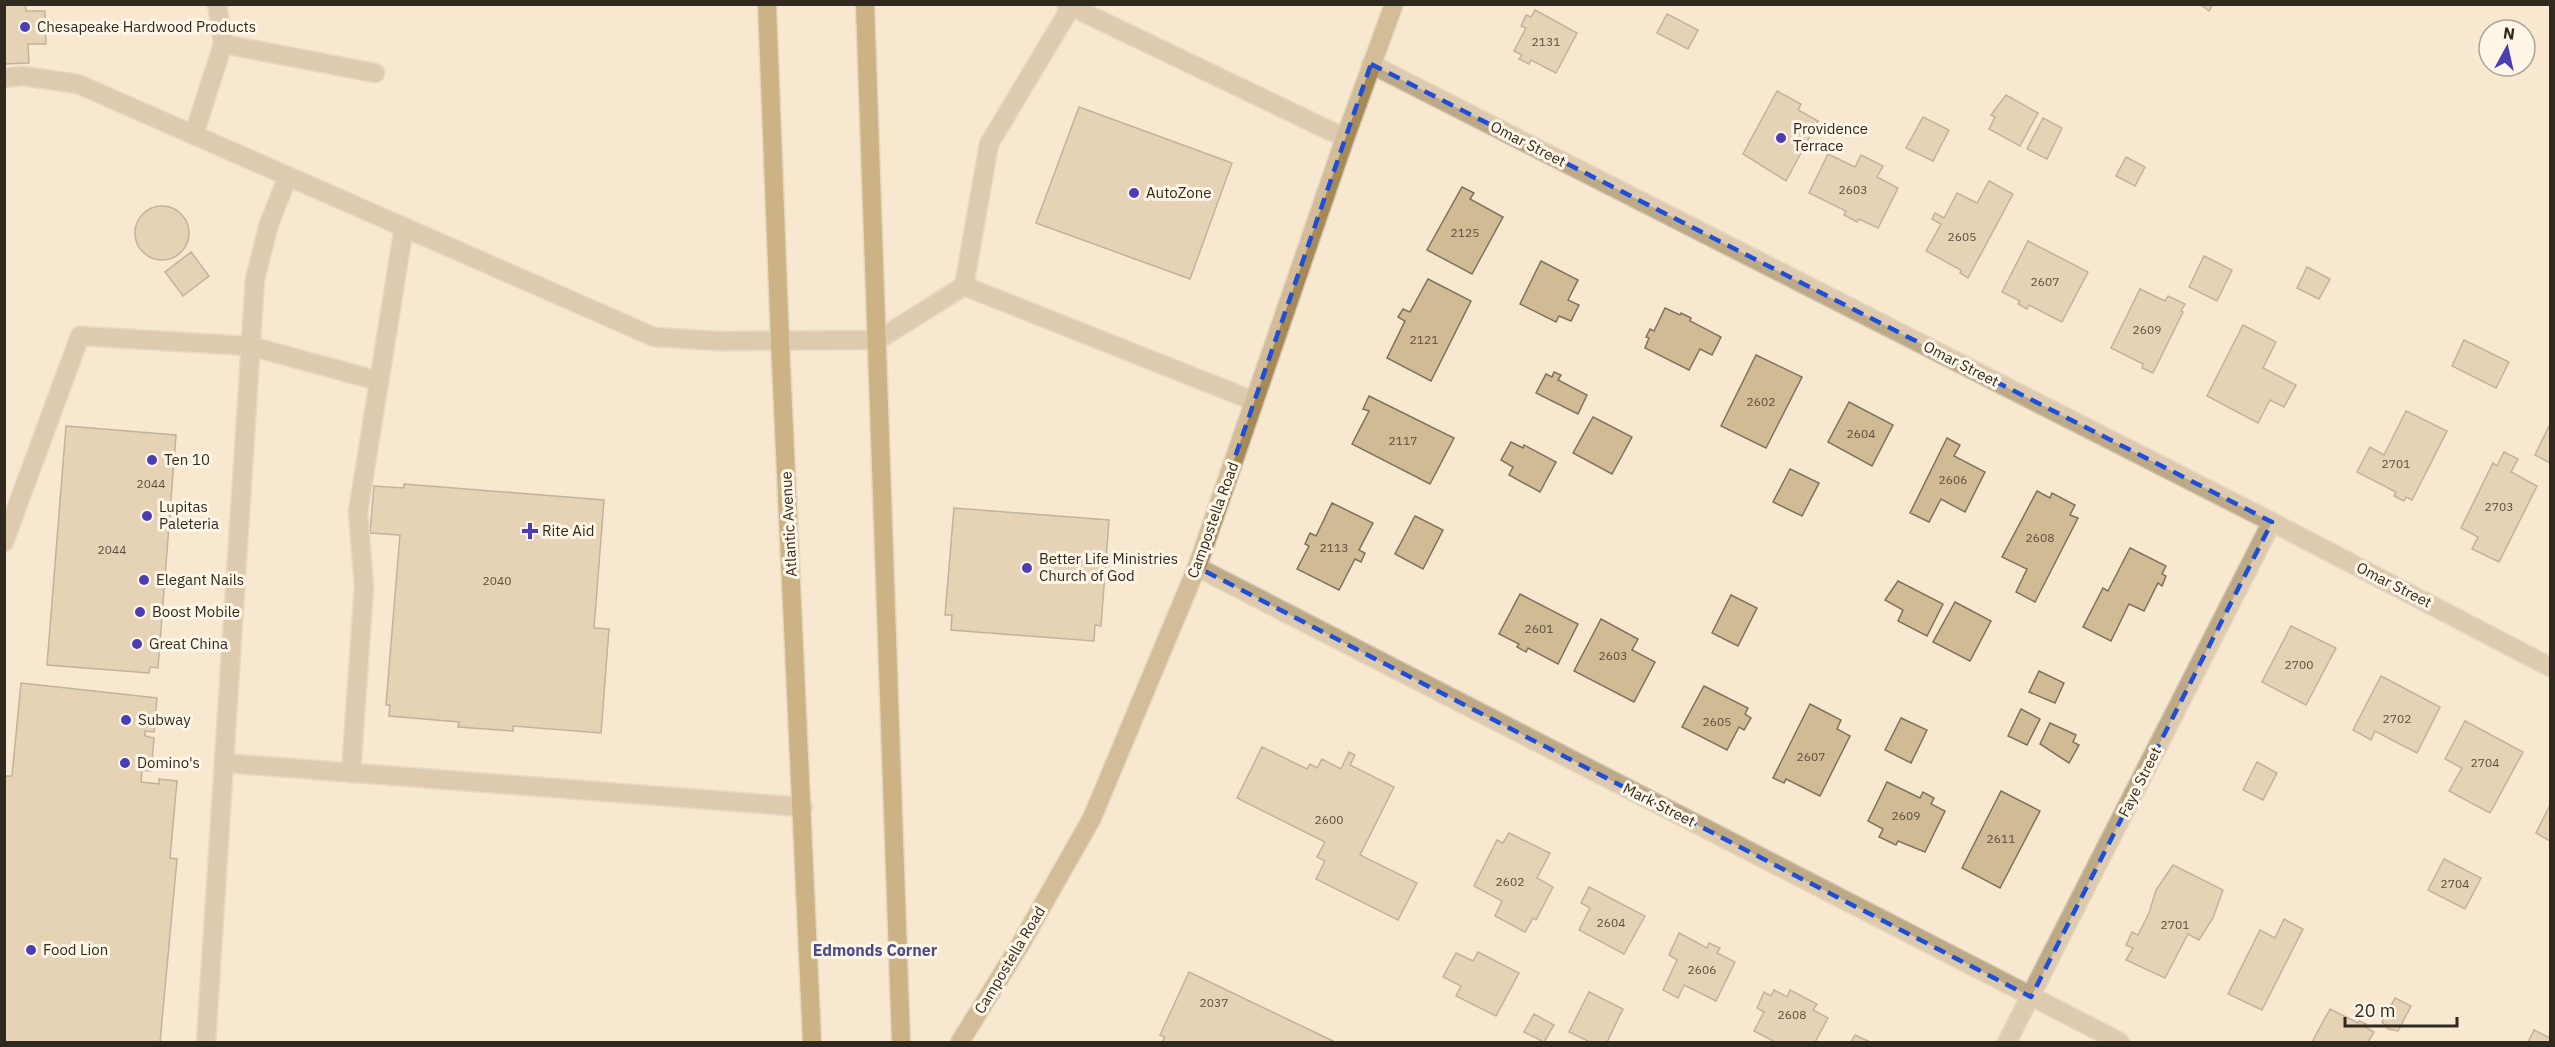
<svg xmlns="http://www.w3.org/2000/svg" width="2555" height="1047" font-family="'IBM Plex Sans',sans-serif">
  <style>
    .building { fill: #d1bb95; stroke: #7f725c; stroke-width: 1.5 }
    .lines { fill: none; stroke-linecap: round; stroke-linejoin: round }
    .lane-casing { stroke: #d3c6b0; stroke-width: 21 }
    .street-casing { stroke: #d3c6b0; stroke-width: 21 }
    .secondary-casing { stroke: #d3c6b0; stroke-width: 21 }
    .primary-casing { stroke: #d3c6b0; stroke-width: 21 }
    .lane { stroke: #bea987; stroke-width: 18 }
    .street { stroke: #bea987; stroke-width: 18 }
    .secondary { stroke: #a78955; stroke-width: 18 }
    .primary { stroke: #97722b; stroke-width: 18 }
    .marked { fill: none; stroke: #1d4ed8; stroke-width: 4.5; stroke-dasharray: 12 8; stroke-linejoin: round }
    .poi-dot { fill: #4b3eb5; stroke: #fff6e7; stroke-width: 2 }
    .labels { text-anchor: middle; stroke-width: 6; stroke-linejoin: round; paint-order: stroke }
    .number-label { font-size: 12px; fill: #584e3d }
    .poi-label { font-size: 15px; fill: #2f2a20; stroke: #fff6e7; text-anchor: start }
    .street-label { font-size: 15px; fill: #2f2a20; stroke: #fff6e7 }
    .neighbourhood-label { font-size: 16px; font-weight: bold; fill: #4b4c8a; stroke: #fff6e7 }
  </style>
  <rect width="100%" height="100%" fill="#f7e8cf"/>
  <g class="building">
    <path d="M4,4H25L26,11H45L46,44H28L29,63L4,64Z"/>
    <path d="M2200,4H2213L2209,11Z"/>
    <path d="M1535,10L1577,33L1556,73L1531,60L1529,64L1519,59L1522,55L1514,51L1526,28L1521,26L1526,15L1531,17Z"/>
    <path d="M1667,14L1698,30L1688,49L1657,33Z"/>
    <path d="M1777,91L1801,104L1798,110L1818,121L1786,181L1743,154Z"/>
    <path d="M2006,95L2038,113L2020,146L1989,129L1995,117L1991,115Z"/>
    <path d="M1079,107L1232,163L1190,279L1036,223Z"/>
    <path d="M1923,117L1949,130L1933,161L1906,148Z"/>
    <path d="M2043,118L2062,128L2047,159L2027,149Z"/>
    <path d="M1828,154L1855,167L1861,155L1883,166L1877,177L1898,188L1878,228L1859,219L1857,222L1844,215L1846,211L1809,193Z"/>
    <path d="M2126,157L2145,167L2135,186L2116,176Z"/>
    <path d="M1989,181L2013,194L1968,278L1960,273L1961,270L1926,251L1941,224L1932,219L1935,213L1944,218L1957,193L1977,203Z"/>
    <path d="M1462,187L1474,193L1470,199L1503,217L1472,274L1427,250Z"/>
    <circle cx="162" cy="233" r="27"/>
    <path d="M2028,241L2088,272L2062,322L2029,305L2027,309L2018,304L2020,301L2002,292Z"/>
    <path d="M191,252L209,276L183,296L165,272Z"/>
    <path d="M2204,256L2232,270L2217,301L2189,287Z"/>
    <path d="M1541,261L1578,280L1568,300L1579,305L1571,321L1559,316L1556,322L1520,304Z"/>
    <path d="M2307,267L2330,279L2319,299L2297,288Z"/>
    <path d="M1428,279L1471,301L1431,381L1387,358L1405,321L1398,317L1403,309L1410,312Z"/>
    <path d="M2140,289L2165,301L2168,296L2185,304L2181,311L2183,312L2153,373L2142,368L2143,364L2111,348Z"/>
    <path d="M1665,308L1680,315L1681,313L1691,318L1690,321L1721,337L1712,355L1700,349L1689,370L1645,348L1649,338L1646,337L1650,329L1654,331Z"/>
    <path d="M2243,325L2276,342L2263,368L2296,385L2284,407L2270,400L2258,423L2207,396Z"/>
    <path d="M2464,340L2509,362L2496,388L2452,366Z"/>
    <path d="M1756,355L1802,377L1766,448L1721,426Z"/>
    <path d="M1554,372L1561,375L1558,380L1587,395L1578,414L1536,393L1546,374L1552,377Z"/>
    <path d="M1369,396L1454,438L1430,484L1352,444L1369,411L1363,409Z"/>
    <path d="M1849,402L1893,425L1872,466L1828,442Z"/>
    <path d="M2406,411L2447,431L2412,500L2406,497L2404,501L2394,496L2396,492L2357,472L2370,447L2384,455Z"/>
    <path d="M1593,417L1632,437L1612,474L1573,453Z"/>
    <path d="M2550,424V463L2535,455Z"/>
    <path d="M66,426L176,435L158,668L150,667L149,673L47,665Z"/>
    <path d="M1947,438L1960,445L1954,456L1985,472L1965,512L1941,499L1929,522L1910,513Z"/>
    <path d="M1511,442L1523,448L1524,445L1556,462L1540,492L1509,475L1513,467L1501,460Z"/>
    <path d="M2504,452L2518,459L2511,472L2537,486L2499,562L2472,549L2478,537L2461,528L2493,463L2497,466Z"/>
    <path d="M1790,469L1819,483L1802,516L1773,502Z"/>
    <path d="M404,484L604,500L594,628L609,629L601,733L513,726V731L458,727L459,722L389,716L390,705H386L400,535L370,533L374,486L404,488Z"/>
    <path d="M2037,491L2050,498L2052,493L2075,505L2070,515L2078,518L2035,602L2016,592L2027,569L2002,557Z"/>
    <path d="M1332,503L1373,523L1359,550L1365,553L1361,562L1355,559L1339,590L1297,569L1309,546L1305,544L1310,533L1316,536Z"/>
    <path d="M954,508L1109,520L1101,626L1095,625L1094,641L951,630L952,615H945Z"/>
    <path d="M1415,516L1443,530L1423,569L1395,554Z"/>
    <path d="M2130,548L2166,566L2162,574L2166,576L2162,586L2158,583L2144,611L2129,604L2111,641L2083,627L2103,588L2108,591Z"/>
    <path d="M1898,581L1943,604L1927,636L1898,621L1903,610L1885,600Z"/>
    <path d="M1520,594L1578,624L1558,664L1528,648L1526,652L1517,647L1519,644L1499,634Z"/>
    <path d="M1731,595L1757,608L1738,646L1712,633Z"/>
    <path d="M1955,602L1991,621L1970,661L1933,642Z"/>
    <path d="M1601,619L1638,639L1632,650L1655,662L1634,702L1574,671Z"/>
    <path d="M2291,626L2336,648L2306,705L2262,682Z"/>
    <path d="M2039,671L2064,683L2055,703L2029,692Z"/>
    <path d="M2381,676L2440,707L2417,753L2375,731L2371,740L2353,730Z"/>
    <path d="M21,683L157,698L154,732L145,731V736L154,738L151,771L142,770L141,782L159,784V779L177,781L170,858L177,859L160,1042H4V776H12Z"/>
    <path d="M1704,686L1748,708L1745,714L1751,718L1744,730L1739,727L1727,750L1682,727Z"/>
    <path d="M1810,704L1841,720L1837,729L1850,736L1820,796L1786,779L1784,783L1773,778Z"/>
    <path d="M2021,709L2040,719L2027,745L2008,736Z"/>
    <path d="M1901,718L1927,730L1911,763L1885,750Z"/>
    <path d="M2465,721L2523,752L2490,813L2449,791L2462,768L2445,759Z"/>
    <path d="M2050,723L2076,735L2073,742L2079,745L2069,763L2040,744Z"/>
    <path d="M1262,747L1307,769L1310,764L1317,768L1322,759L1341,769L1349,752L1355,755L1350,765L1394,787L1360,855L1417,883L1398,920L1316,879L1325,861L1317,857L1325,842L1237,798Z"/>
    <path d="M2257,762L2277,773L2263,800L2243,790Z"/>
    <path d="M1887,782L1920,798L1923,792L1934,798L1931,804L1945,811L1925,852L1898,841L1896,845L1879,837L1883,829L1868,821Z"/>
    <path d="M2001,791L2040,811L2000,888L1962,868Z"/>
    <path d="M2550,805V841L2536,833Z"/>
    <path d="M1509,833L1550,853L1537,878L1553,887L1536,920L1533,918L1525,932L1495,916L1502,901L1474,886L1497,840L1503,843Z"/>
    <path d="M2444,859L2481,878L2465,909L2428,890Z"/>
    <path d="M2173,865L2223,890L2213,918L2199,940L2188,934L2165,978L2126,960L2133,948L2126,945L2132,932L2138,935L2149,913L2156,890Z"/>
    <path d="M1589,887L1645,916L1624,954L1579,930L1590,908L1581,903Z"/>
    <path d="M2284,919L2303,929L2262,1010L2228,994L2260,930L2275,938Z"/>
    <path d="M1679,933L1707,948L1709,943L1720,948L1717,953L1735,962L1716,1001L1684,985L1678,998L1663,990L1677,960L1669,955Z"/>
    <path d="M1478,952L1519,973L1496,1016L1456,996L1461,986L1443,977L1456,953L1473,961Z"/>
    <path d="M1189,972L1335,1042H1162L1165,1037L1160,1035Z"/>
    <path d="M1774,990L1787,997L1790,990L1817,1004L1813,1010L1828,1018L1815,1042H1775L1754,1031L1764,1012L1757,1008L1764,992L1771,996Z"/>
    <path d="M1589,992L1623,1009L1607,1042H1590L1569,1032Z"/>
    <path d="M2395,998L2411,1006L2398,1031L2388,1029L2382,1022Z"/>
    <path d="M2330,1009L2358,1023L2359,1021L2366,1024L2365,1027L2374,1032L2368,1042H2312Z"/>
    <path d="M1534,1014L1554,1025L1544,1042L1524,1032Z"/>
    <path d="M2534,1030L2550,1038V1042H2528Z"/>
    <path d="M1855,1035L1870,1042H1851Z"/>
  </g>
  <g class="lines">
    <g class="lane-casing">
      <g id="lane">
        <path d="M1066,4L1345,138"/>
        <path d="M223,44L375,73"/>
        <path d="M4,78L23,76L78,84L654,337L718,341L878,340L964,286L1254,401"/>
        <path d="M194,134L223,44L217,4"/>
        <path d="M964,286L989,144L1071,7"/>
        <path d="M4,542L80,336L250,346L379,381"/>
        <path d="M224,763L803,807"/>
        <path d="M351,773L364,586L358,512L404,227"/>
        <path d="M206,1042L255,279L269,224L288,176"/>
      </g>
    </g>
    <g class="street-casing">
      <g id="street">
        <path d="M1371,64L2272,522L2550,667"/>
        <path d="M1197,567L2120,1042"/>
        <path d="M2007,1042L2272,522"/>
      </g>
    </g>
    <g class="secondary-casing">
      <path id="secondary" d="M960,1042L1020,945L1092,818L1197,567L1345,138L1394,4"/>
    </g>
    <g class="primary-casing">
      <g id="primary">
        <path d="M767,4L780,341L812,1042"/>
        <path d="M865,4L901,1042"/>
      </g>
    </g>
    <use href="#lane" class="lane"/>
    <use href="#street" class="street"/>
    <use href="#secondary" class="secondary"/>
    <use href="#primary" class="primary"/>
  </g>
  <path d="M0 0H2555V1047H0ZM1371,64L2272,522L2031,997L1197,567Z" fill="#f7e8cf" fill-opacity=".55" fill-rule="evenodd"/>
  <path class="marked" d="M1371,64L2272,522L2031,997L1197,567Z"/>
  <g class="poi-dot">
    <circle cx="25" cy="27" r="6"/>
    <circle cx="1781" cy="138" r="6"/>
    <circle cx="1134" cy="193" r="6"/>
    <circle cx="152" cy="460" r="6"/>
    <circle cx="147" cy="516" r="6"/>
    <path d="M527 522h6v6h6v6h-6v6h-6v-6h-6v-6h6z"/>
    <circle cx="1027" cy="568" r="6"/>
    <circle cx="144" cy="580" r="6"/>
    <circle cx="140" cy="612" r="6"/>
    <circle cx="137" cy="644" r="6"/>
    <circle cx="126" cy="720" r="6"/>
    <circle cx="125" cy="763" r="6"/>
    <circle cx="31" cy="950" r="6"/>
  </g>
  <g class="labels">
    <g class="number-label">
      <text x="1546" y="46">2131</text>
      <text x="1853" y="194">2603</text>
      <text x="1465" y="237">2125</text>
      <text x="1962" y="241">2605</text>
      <text x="2045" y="286">2607</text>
      <text x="2147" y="334">2609</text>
      <text x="1424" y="344">2121</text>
      <text x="1761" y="406">2602</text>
      <text x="1861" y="438">2604</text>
      <text x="1403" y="445">2117</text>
      <text x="2396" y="468">2701</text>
      <text x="1953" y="484">2606</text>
      <text x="151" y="488">2044</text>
      <text x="2499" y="511">2703</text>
      <text x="2040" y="542">2608</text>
      <text x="1334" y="552">2113</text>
      <text x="112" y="554">2044</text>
      <text x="497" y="585">2040</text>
      <text x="1539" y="633">2601</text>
      <text x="1613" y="660">2603</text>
      <text x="2299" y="669">2700</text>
      <text x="2397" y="723">2702</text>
      <text x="1717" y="726">2605</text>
      <text x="1811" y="761">2607</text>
      <text x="2485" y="767">2704</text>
      <text x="1906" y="820">2609</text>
      <text x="1329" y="824">2600</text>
      <text x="2001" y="843">2611</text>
      <text x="1510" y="886">2602</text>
      <text x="2455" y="888">2704</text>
      <text x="1611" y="927">2604</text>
      <text x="2175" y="929">2701</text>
      <text x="1702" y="974">2606</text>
      <text x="1214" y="1007">2037</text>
      <text x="1792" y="1019">2608</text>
    </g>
    <g class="poi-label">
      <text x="37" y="32">Chesapeake Hardwood Products</text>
      <text x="1793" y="134">Providence<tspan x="1793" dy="17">Terrace</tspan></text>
      <text x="1146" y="198">AutoZone</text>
      <text x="164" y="465">Ten 10</text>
      <text x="159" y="512">Lupitas<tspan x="159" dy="17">Paleteria</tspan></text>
      <text x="542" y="536">Rite Aid</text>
      <text x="1039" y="564">Better Life Ministries<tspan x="1039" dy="17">Church of God</tspan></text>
      <text x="156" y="585">Elegant Nails</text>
      <text x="152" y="617">Boost Mobile</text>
      <text x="149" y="649">Great China</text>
      <text x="138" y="725">Subway</text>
      <text x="137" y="768">Domino's</text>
      <text x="43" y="955">Food Lion</text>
    </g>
    <g class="street-label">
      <text transform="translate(1528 144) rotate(27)" y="5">Omar Street</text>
      <text transform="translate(1961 364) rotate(27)" y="5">Omar Street</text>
      <text transform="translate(1213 520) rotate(-70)" y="5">Campostella Road</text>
      <text transform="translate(789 524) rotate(-93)" y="5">Atlantic Avenue</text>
      <text transform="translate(2394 585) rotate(27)" y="5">Omar Street</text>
      <text transform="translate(2140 782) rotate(-63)" y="5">Faye Street</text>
      <text transform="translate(1659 805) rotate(27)" y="5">Mark Street</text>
      <text transform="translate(1010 960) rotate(-59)" y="5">Campostella Road</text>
    </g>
    <g class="neighbourhood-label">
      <text x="875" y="956">Edmonds Corner</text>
    </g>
  </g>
  <rect width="2555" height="1047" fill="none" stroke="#2f2a20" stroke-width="12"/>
  <g transform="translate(2507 48) rotate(8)"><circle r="28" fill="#fff6e7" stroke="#aca497" stroke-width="1.5"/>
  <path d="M0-4.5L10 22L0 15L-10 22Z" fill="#4b3eb5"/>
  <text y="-9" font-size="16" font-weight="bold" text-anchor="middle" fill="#2f2a20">N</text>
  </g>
  <path d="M2345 1017v9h112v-9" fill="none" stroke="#2f2a20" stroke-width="3"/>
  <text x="2354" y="1017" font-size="18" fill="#2f2a20" stroke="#fff6e7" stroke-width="4.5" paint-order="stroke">20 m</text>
</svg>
